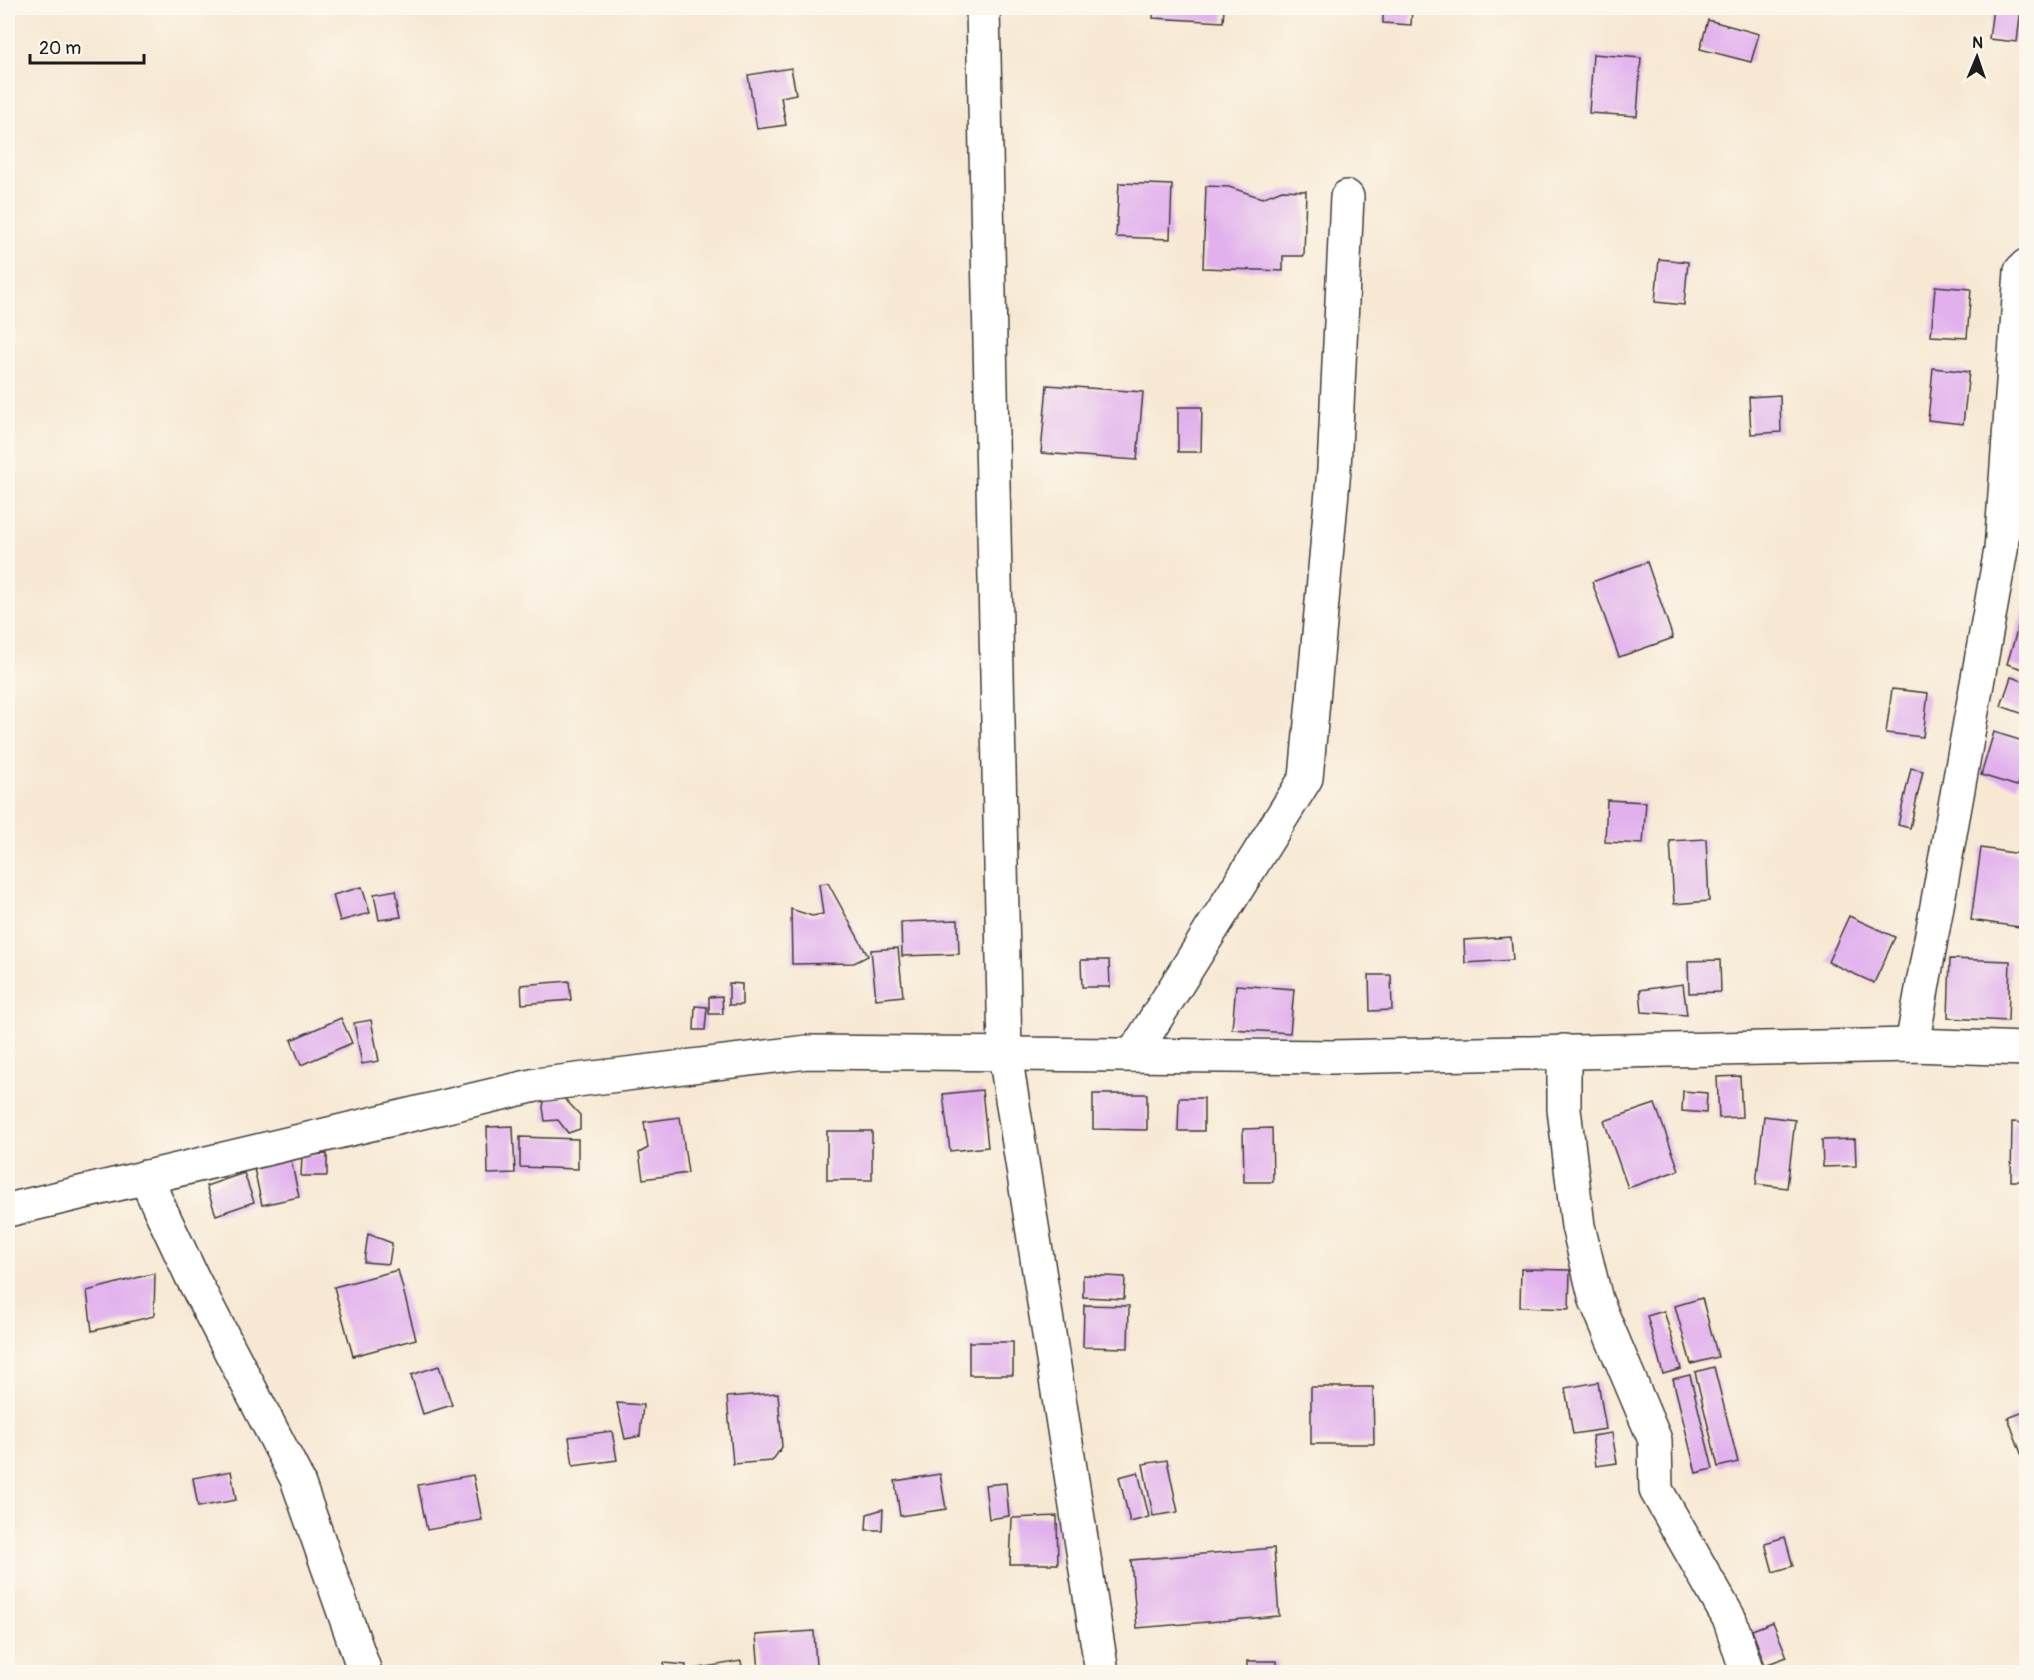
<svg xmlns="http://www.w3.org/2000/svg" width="2034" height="1680" font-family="Pangolin,sans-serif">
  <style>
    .building { fill: #e1b0ed }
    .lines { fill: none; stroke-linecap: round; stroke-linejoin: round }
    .minor-casing { stroke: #3d3b37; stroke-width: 36 }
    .minor { stroke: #fff; stroke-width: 33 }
  </style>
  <rect width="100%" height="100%" fill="#fbf7ec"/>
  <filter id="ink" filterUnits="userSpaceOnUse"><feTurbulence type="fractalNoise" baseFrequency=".0167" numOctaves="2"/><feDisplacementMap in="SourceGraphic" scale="12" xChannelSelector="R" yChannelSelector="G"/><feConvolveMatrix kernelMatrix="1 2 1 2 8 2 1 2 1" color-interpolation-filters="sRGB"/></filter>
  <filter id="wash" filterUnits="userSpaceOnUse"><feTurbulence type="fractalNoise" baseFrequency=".008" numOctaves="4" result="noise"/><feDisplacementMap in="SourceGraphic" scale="24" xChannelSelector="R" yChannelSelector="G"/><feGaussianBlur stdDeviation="1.35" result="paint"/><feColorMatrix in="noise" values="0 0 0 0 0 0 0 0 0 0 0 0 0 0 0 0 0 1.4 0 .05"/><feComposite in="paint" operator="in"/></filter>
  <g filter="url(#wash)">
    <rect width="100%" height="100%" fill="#f7e8d3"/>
    <g id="blocks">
      <g class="building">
        <path d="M1154,8H1224L1223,22L1153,18Z"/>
        <path d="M1383,8H1412L1411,25L1383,23Z"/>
        <path d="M1993,8H2021L2017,42L1989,39Z"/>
        <path d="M1708,20L1759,34L1751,62L1700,49Z"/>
        <path d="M1593,54L1641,58L1637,116L1589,113Z"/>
        <path d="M791,68L796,94L781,97L786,125L757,129L748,75Z"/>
        <path d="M1119,183L1172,185L1170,239L1116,237Z"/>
        <path d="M1206,186L1229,187L1262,198L1282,190L1306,191L1304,256H1283V271L1203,268Z"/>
        <path d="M1659,259L1688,262L1684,305L1655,302Z"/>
        <path d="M1935,286L1971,289L1967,338L1931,336Z"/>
        <path d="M1933,368L1969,372L1963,424L1928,420Z"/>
        <path d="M1047,385L1143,392L1137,460L1041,453Z"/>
        <path d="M1780,395L1781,432L1751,434L1749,397Z"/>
        <path d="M1178,407H1202L1201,452H1178Z"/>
        <path d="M1647,562L1673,638L1619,657L1592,582Z"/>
        <path d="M2026,601V670L2007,664Z"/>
        <path d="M2011,677L2026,682V715L2001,706Z"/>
        <path d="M1892,689L1928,693L1923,737L1886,733Z"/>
        <path d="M1994,732L2026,742V758L2017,786L1981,775Z"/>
        <path d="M1911,768L1923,771L1910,828L1898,825Z"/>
        <path d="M1607,800L1646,802L1643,844L1605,842Z"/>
        <path d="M1706,839L1709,901L1674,904L1670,841Z"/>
        <path d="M1981,848L2026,855V928L1971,920Z"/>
        <path d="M828,883L868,956L854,963L792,964L791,909L812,916L823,914L819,884Z"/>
        <path d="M362,887L370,913L340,921L333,895Z"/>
        <path d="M396,890L401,917L379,920L374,894Z"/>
        <path d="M1849,916L1895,937L1874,983L1828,962Z"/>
        <path d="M958,920L959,954L902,956L901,922Z"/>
        <path d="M1511,937L1513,960L1465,963L1464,940Z"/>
        <path d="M898,948L903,996L876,999L871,950Z"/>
        <path d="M1950,959L2010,961L2008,1021L1948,1018Z"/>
        <path d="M1081,960H1109L1110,987H1082Z"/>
        <path d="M1720,960L1721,992L1689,993L1688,961Z"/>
        <path d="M1369,975H1391L1392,1010L1370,1011Z"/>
        <path d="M569,981L571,1000L522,1004L521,985Z"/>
        <path d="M729,983L742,984V1005H729Z"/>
        <path d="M1683,984L1687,1015L1642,1012L1640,990Z"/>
        <path d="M1236,985L1294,989L1290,1033L1232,1029Z"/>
        <path d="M722,996L723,1014H709V997Z"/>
        <path d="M695,1006L707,1007L705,1030H694Z"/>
        <path d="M341,1018L352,1043L301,1065L291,1040Z"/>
        <path d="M371,1020L379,1061L362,1064L354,1023Z"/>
        <path d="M1740,1076L1742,1117L1719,1118L1717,1077Z"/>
        <path d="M982,1090L988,1147L950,1151L943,1094Z"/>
        <path d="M1683,1091L1707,1093L1706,1113L1682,1111Z"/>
        <path d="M1093,1094H1147V1130L1093,1129Z"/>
        <path d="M545,1097L565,1099L580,1115V1129L568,1133L558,1120L545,1121L543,1107Z"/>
        <path d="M1179,1098H1204V1131H1178Z"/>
        <path d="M1655,1104L1679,1170L1628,1188L1604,1121Z"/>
        <path d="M1764,1116L1795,1120L1787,1188L1756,1184Z"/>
        <path d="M680,1117L688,1173L643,1179L639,1153L648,1148L644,1122Z"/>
        <path d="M2012,1122L2026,1123V1181H2011Z"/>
        <path d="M513,1126L515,1173L488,1174L487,1127Z"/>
        <path d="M1272,1128L1273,1182H1244L1243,1129Z"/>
        <rect x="827" y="1131" width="45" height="49"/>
        <path d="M520,1137L578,1139V1169L520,1167Z"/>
        <path d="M1855,1139L1856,1166L1823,1167L1822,1140Z"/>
        <path d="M289,1151L299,1197L262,1205L252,1159Z"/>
        <path d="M327,1154V1176H301L302,1155Z"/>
        <path d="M244,1173L254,1202L216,1215L206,1186Z"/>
        <path d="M368,1234L392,1243L389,1264L364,1262Z"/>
        <path d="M1521,1269L1570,1270L1569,1309L1520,1307Z"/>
        <path d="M398,1270L416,1339L353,1356L334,1287Z"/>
        <path d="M155,1273L154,1316L92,1331L87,1291Z"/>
        <path d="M1083,1275L1125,1277L1124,1299L1083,1297Z"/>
        <path d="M1702,1298L1718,1357L1691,1364L1675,1306Z"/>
        <path d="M1084,1305L1129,1306L1128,1348L1083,1347Z"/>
        <path d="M1664,1311L1681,1369L1663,1374L1647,1316Z"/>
        <rect x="969" y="1342" width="44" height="33"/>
        <path d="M439,1366L452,1405L423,1414L411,1375Z"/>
        <path d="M1714,1367L1738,1462L1718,1467L1695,1372Z"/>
        <path d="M1690,1375L1713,1469L1696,1473L1673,1379Z"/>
        <path d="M1598,1382L1606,1429L1573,1434L1565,1388Z"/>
        <path d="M1311,1387H1373L1374,1444H1311Z"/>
        <path d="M778,1393L782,1447L772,1461L733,1464L727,1397Z"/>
        <path d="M617,1403L643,1405L640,1436L625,1439Z"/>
        <path d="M2026,1411V1467L2008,1418Z"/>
        <path d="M612,1431L617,1460L573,1466L569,1437Z"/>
        <path d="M1612,1433L1617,1463L1596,1466L1592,1436Z"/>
        <path d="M1167,1460L1178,1512L1153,1516L1143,1464Z"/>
        <path d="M231,1471L236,1500L198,1507L193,1478Z"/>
        <path d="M1138,1472L1149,1517L1130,1522L1119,1477Z"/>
        <path d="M940,1474L946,1509L900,1516L895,1481Z"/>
        <path d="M473,1475L482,1520L427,1530L418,1485Z"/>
        <path d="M1006,1483L1009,1516L989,1519L985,1485Z"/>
        <path d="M883,1509L882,1530H866L867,1514Z"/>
        <path d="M1057,1516L1058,1564H1010L1012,1518Z"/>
        <path d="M1785,1537L1793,1566L1773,1572L1765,1543Z"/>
        <path d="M1274,1548L1279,1616L1137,1628L1131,1560Z"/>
        <path d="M1773,1622L1787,1657L1765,1665L1752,1630Z"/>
        <path d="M814,1631L816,1667L759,1672L756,1635Z"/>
        <path d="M741,1661L743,1672H700L699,1668Z"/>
        <rect x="1247" y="1661" width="30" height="11"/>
        <path d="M664,1663L686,1665L685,1672H663Z"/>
      </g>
    </g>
  </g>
  <g filter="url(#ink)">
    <use href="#blocks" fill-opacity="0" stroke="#3d3b37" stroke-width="1.5"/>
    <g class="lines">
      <g class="minor-casing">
        <g id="minor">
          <path d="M983,8L1005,1054L1102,1672"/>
          <path d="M1912,1045L2001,550L2021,271L2026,266"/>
          <path d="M1564,1051V1109L1578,1226L1596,1300L1655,1440L1656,1490L1730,1620L1747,1672"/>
          <path d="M1133,1055L1306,778L1334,469L1347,197"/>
          <path d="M145,1177L193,1279L297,1479L365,1672"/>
          <path d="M8,1210L536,1085L807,1052L1332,1057L1912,1045L2026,1049"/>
        </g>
      </g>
      <use href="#minor" class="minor"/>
    </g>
  </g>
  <rect width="2034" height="1680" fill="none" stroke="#fbf7ec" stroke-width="30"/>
  <g transform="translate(1977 57) rotate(2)" stroke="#fbf7ec" stroke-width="4.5" paint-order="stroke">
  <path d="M0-4.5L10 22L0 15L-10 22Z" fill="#1c1c1c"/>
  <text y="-9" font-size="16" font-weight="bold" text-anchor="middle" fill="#1c1c1c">N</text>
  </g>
  <path d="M30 54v9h114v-9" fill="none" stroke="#1c1c1c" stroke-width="3"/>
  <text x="39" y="54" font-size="18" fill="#1c1c1c" stroke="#fbf7ec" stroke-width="4.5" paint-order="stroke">20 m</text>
</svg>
